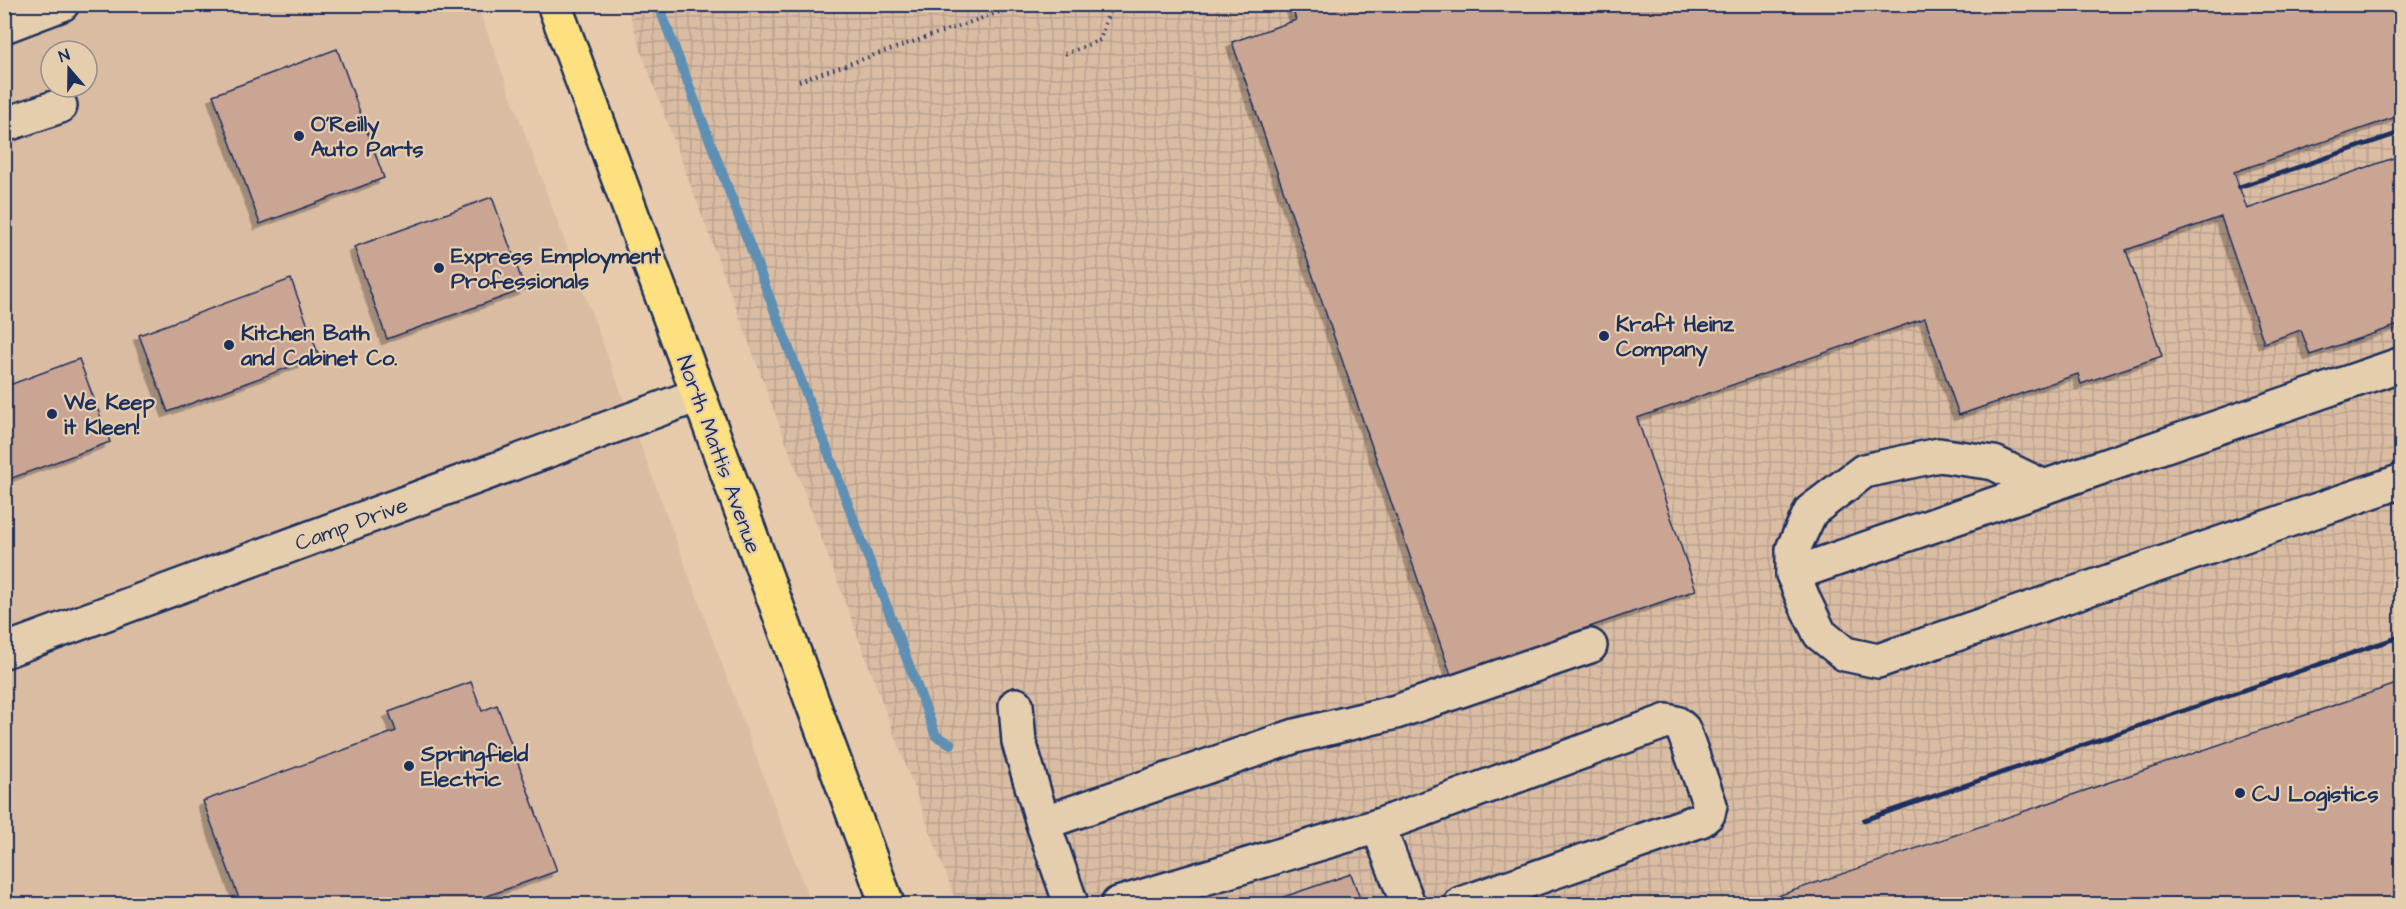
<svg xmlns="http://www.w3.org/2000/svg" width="2406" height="909" font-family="'Architects Daughter',sans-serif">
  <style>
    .built { fill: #dabca3; fill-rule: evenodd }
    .industrial { fill: url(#industrial-grid) }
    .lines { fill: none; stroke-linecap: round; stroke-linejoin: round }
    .stream { stroke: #5e90b4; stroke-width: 10 }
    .building { fill: #cba593; stroke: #1b2f5e; stroke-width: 1.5; filter: url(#shadow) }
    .minor-casing { stroke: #1b2f5e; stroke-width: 38 }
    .major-casing { stroke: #1b2f5e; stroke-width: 38 }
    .path { stroke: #1b2f5e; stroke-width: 4; stroke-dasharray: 1.5 4.5; stroke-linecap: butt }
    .minor { stroke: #e5ceae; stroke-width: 33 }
    .major { stroke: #fde080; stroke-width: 33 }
    .rail { stroke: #1b2f5e; stroke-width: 4.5 }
    .poi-dot { fill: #1b2f5e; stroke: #e5ceae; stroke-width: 2 }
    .labels { text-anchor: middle; stroke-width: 4.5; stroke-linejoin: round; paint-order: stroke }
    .poi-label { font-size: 22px; font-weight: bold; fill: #1b2f5e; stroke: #e5ceae; text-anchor: start }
    .street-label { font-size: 22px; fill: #1b2f5e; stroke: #e5ceae }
  </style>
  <defs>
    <pattern id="industrial-grid" width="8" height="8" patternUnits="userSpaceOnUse" patternTransform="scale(1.5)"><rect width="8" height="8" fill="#dabca3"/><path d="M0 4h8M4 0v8" fill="none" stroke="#baa28f"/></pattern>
    <filter id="shadow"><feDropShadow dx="-5.5" dy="5.5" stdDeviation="0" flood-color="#0004"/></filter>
  </defs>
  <rect width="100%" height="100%" fill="#e6caab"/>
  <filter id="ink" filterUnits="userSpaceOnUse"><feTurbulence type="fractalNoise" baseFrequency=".0167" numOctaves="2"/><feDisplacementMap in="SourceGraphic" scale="12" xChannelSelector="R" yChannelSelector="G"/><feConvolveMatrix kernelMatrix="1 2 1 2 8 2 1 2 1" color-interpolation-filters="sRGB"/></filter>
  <g filter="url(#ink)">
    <path class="built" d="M5,5H477L811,904H5ZM51,51H87V87H51Z"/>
    <path class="industrial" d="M627,5H2401V904H957L642,54Z"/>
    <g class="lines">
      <path class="stream" d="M658,4L936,736L951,744"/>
    </g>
    <g class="building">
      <path d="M1291,4H2402V115L2234,172L2247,209L2402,155V324L2310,355L2301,330L2264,343L2221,217L2126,250L2162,356L2081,384L2078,374L1959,415L1925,318L1637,418L1696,590L1451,675L1232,42L1296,20Z"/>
      <path d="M337,49L384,178L260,224L213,95Z"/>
      <path d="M492,197L525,289L387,339L354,247Z"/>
      <path d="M291,279L319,356L168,412L139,335Z"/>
      <path d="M79,359L110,442L4,481V387Z"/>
      <path d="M471,682L482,711L497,705L557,871L465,904H241L203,801L396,731L389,712Z"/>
      <path d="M2402,682V904H1754Z"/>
      <path d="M1351,874L1362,904H1263Z"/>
    </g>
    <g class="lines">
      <g class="minor-casing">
        <g id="minor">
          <path d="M4,26L62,4"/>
          <path d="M4,125L60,106"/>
          <path d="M2402,364L2044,487L1994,463L1939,455L1864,471L1811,511L1793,549V574L1805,603L1820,634L1845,654L1878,661L2402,481"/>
          <path d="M1793,574L2044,487"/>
          <path d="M4,651L698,395"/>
          <path d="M1016,705L1019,742L1043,823L1071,904"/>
          <path d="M1043,823L1295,736L1396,712L1590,646"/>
          <path d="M1378,826L1408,904"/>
          <path d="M1118,904L1378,826L1667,721L1676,723L1683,729L1710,805L1708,814L1701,820L1461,904"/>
        </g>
      </g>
      <g class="major-casing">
        <path id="major" d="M554,4L887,904"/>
      </g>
      <g class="path">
        <path d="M1065,54L1100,40L1111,4"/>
        <path d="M799,81L1023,4"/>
        <path d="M984,904L990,902L1002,904"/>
      </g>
      <use href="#minor" class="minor"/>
      <use href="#major" class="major"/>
      <g class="rail">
        <path d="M2239,187L2402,132"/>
        <path d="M1864,820L2402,636"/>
      </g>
    </g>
  </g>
  <g class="poi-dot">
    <circle cx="299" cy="136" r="6"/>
    <circle cx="439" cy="268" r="6"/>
    <circle cx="1604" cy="336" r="6"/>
    <circle cx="229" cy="345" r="6"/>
    <circle cx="52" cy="414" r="6"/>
    <circle cx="409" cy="766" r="6"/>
    <circle cx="2240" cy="793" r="6"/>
  </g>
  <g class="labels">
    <g class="poi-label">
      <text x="311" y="131">O'Reilly<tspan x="311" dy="25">Auto Parts</tspan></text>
      <text x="451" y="263">Express Employment<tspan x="451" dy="25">Professionals</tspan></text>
      <text x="1616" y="331">Kraft Heinz<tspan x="1616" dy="25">Company</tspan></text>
      <text x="241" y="340">Kitchen Bath<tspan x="241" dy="25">and Cabinet Co.</tspan></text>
      <text x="64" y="409">We Keep<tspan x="64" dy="25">it Kleen!</tspan></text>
      <text x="421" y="761">Springfield<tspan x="421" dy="25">Electric</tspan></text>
      <text x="2252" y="801">CJ Logistics</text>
    </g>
    <g class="street-label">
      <text transform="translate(720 454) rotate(70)" y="8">North Mattis Avenue</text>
      <text transform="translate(351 523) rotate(-20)" y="8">Camp Drive</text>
    </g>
  </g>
  <rect width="2406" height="909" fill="none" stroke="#e5ceae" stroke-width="24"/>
  <rect x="12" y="12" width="2382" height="885" fill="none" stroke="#1b2f5e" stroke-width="2" filter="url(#ink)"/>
  <g transform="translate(69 69) rotate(340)"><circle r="28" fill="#e5ceae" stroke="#948e8e" stroke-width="1.5"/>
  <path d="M0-4.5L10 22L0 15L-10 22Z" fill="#1b2f5e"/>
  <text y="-9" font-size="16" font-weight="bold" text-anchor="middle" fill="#1b2f5e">N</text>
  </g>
</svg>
